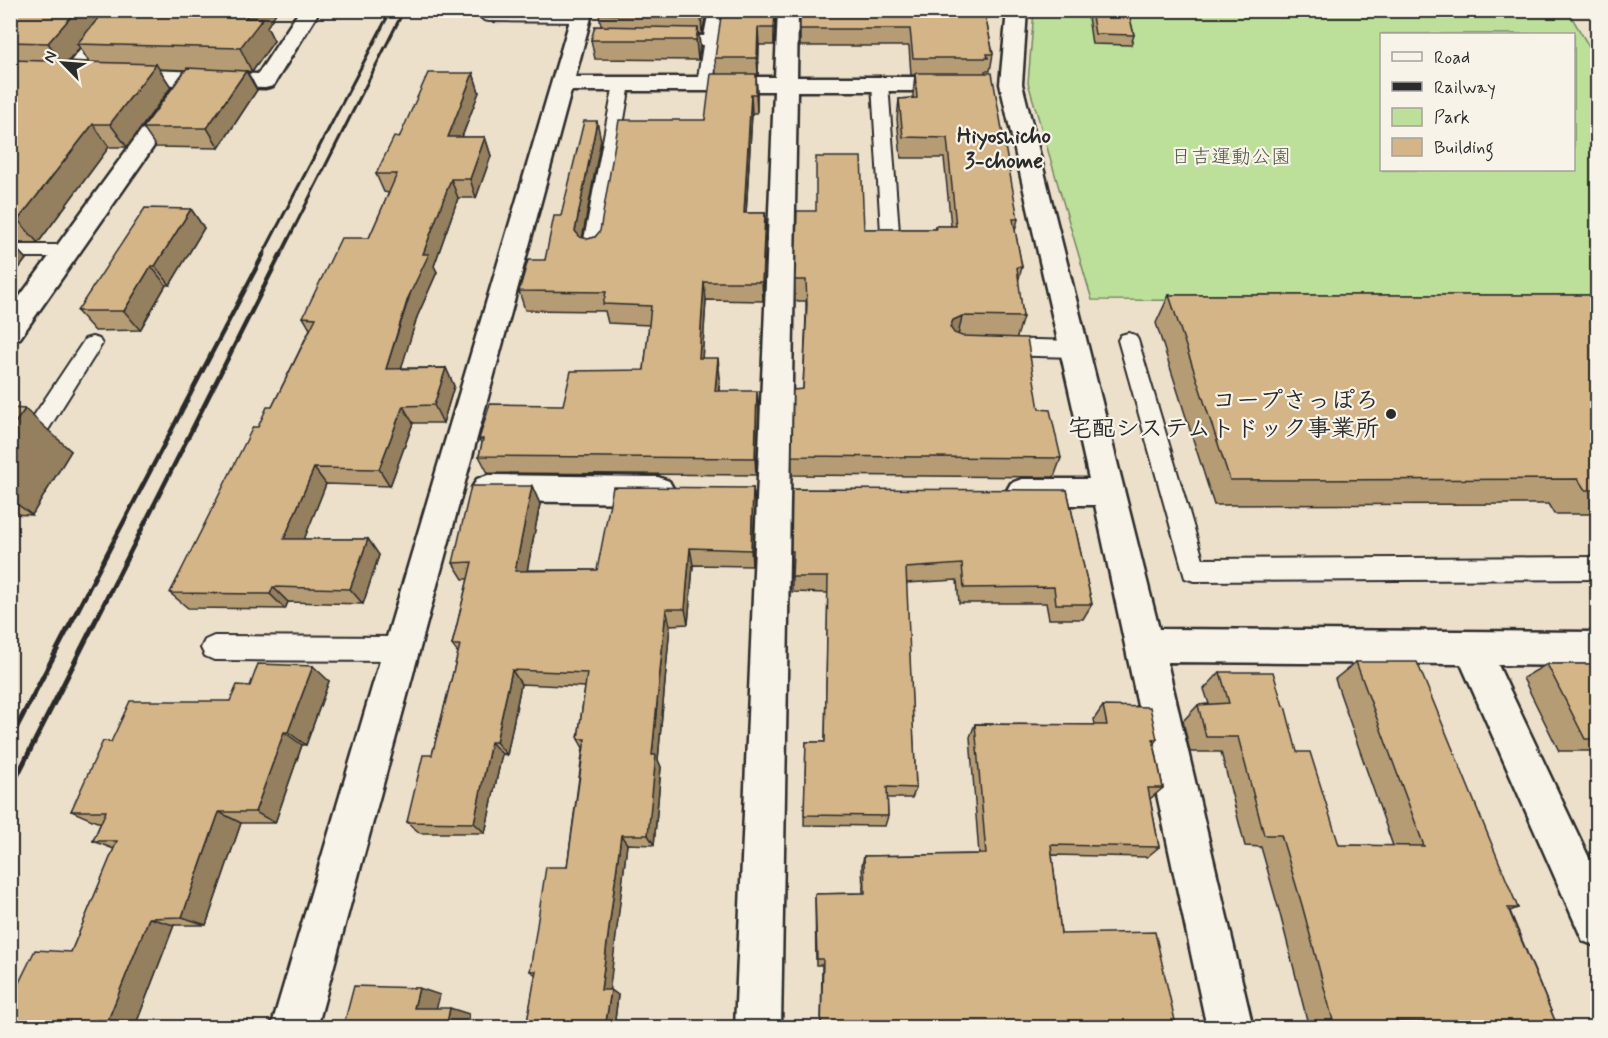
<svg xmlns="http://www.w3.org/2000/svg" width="1608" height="1038" font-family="Mynerve,'Klee One',sans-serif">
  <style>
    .green { fill: #bcdf99; stroke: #748562; stroke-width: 1.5; fill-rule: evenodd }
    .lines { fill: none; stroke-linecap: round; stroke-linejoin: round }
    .service-casing { stroke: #2b2b2b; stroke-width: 4 }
    .minor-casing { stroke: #2b2b2b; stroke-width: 5 }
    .service { fill: #f7f3e8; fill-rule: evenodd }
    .minor { fill: #f7f3e8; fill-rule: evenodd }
    .rail-far2 { stroke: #2b2b2b; stroke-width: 3 }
    .rail-far1 { stroke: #2b2b2b; stroke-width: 4.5 }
    .rail { stroke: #2b2b2b; stroke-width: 5 }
    .wall { fill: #b69c75; stroke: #2b2b2b; stroke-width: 1.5; fill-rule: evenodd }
    .shaded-wall { fill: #947f5f; stroke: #2b2b2b; stroke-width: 1.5 }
    .building { fill: #d4b588; stroke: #2b2b2b; stroke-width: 1.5 }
    .poi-dot { fill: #2b2b2b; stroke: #f7f3e8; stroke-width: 2 }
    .labels { text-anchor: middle; stroke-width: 4.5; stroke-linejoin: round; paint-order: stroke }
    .far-park-label { font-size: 20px; fill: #4f5846; stroke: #f7f3e8 }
    .far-neighbourhood-label { font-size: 22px; font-weight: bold; fill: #2b2b2b; stroke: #f7f3e8 }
    .poi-label { font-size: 24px; font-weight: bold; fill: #2b2b2b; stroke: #f7f3e8; text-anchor: end }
  </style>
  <rect width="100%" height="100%" fill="#ece0cb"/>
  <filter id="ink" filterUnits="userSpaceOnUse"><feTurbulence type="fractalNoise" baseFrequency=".0167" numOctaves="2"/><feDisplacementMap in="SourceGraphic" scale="12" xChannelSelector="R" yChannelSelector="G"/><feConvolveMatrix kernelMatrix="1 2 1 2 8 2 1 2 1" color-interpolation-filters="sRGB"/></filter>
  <g filter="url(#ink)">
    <path class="green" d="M1034,11H1568L1597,60V302L1092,300L1028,83ZM1382,34H1574V170H1382Z"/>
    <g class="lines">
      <g class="service-casing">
        <g id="service">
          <path d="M473,10L581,14L588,18L581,22L489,21L484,20Z"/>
          <path d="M709,10H723L713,84L705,89L697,84L703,45H668L660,40L668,35L704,36Z"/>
          <path d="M622,79L630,84L602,250L599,254L592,256L585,254L582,250L614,84Z"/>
          <path d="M880,79L888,84L899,232L897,236H883L881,232L872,84Z"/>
          <path d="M10,245H67L74,247L77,251L74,255L67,257H10Z"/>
          <path d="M1128,333L1135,335L1138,340L1203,559L1598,557V579L1194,581L1185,578L1118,340L1121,335Z"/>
          <path d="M92,337L99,339L102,344L43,438L35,441H10V423H29L85,339Z"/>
          <path d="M997,339L1075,341L1082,344L1085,349L1082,354L1075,357L997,355L990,352L987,347L990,342Z"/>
          <path d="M214,636L401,637L410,641L414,649L410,657L401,661L214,660L205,656L201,648L205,640Z"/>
        </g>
      </g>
      <g class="minor-casing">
        <g id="minor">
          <path d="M115,10H136L79,80L71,82L63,80L60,75L63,70Z"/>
          <path d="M300,10H320L273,86L265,88L120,83L112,81L109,76L112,71L120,69L258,74Z"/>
          <path d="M573,10H593L575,77H775L778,10H798L797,77H959L967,79L970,84L967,89L959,91H797L781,1028H735L774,91H571L317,1028H271Z"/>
          <path d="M1007,10H1027L1022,84L1159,629L1598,632V666L1498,665L1598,877V947L1583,941L1461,664L1167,662L1253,1028H1207L1095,505H1022L1011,501L1006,492L1011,483L1022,479H1089L1000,84Z"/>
          <path d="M175,93L183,95L186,100L20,338L10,341V310L167,95Z"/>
          <path d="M488,475L658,477L669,481L674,490L669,499L658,503L488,501L477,497L472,488L477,479Z"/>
        </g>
      </g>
      <use href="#service" class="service"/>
      <use href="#minor" class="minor"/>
      <g class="rail-far2">
        <path d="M262,256L391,10"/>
        <path d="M280,256L404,10"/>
      </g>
      <g class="rail-far1">
        <path d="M86,594L263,255"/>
        <path d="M109,594L280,255"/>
      </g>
      <g class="rail">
        <path d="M10,740L87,592"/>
        <path d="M10,790L110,592"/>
      </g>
    </g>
    <g class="wall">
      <path d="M707,10L702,34H699L700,47L698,60L595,59L591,40L601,26L599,14Z"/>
      <path d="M776,10L774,45H759L758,75H756L757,93V113H752L746,213H765L766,232L763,301L706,300L702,358L720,377L719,391L759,409L756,475L488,473L479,456L482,444L479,439L563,405L644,370L649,325L608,323L605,311L525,310L519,291L545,260L561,216L601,140L582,238L588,239L595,237L705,120L716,74L715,58Z"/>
      <path d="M800,10H984L993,54L990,71H985V73L1018,219L1015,231L1022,267L1018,282L1023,317L1017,337L1039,409L1061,458L1054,477L792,475V456L803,389L806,315V301H795V280L864,229H935V226H951L944,158H901L897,119L899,99L913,98V93L915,75H911L909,46H800Z"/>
      <path d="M1087,10H1128L1134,35L1131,45L1092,44Z"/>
      <path d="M10,11L267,27L274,41L252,72L247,71L257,90L219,148L156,147L143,128L185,70L159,69L171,87L127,147H109L38,243H11L26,259L10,280ZM80,48L89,62L68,61Z"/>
      <path d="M473,73L479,92L462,137H485L491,156L476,198H458L434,266L437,272L417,317L401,368H446L454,386L443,423H413L390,486L326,484L304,539H368L379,555L363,604L288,602L285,609L188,608L170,593L258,427L272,407L310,329L303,317L369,238L389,193L384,192L376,174L399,138Z"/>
      <path d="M191,209L204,228L170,285H166L140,330L95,331L77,311Z"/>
      <path d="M1169,295H1598V514H1554L1548,504L1214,505L1156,323Z"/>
      <path d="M10,408L71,451L32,515L10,514Z"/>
      <path d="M532,486L540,504L527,570H597L753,488L755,505L752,566L693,565L688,624L670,625L658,760L661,767L654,845L627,844L609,990H611L618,995L614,1028H526L536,975L530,971L567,867L583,748L578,739L585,687L521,684L507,755L502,754L485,833H420L407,822L432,755L458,653L452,645L468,579H463L453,563Z"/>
      <path d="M1067,490L1092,604L1083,619H1049L1046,603H959L957,580L906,583L916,788L912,798H887L888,816L885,826L804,825L806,742H825L828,593L792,592V567H791V551Z"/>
      <path d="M1356,662L1518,908L1510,911L1558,1028H1453L1397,1026L1398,1028H1309L1280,914L1261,847L1245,846L1221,752H1190L1183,721L1198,705L1209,704L1204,689L1220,672L1297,752L1339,845L1393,846L1335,679Z"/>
      <path d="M1547,664H1598V766L1590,751H1559L1523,678Z"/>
      <path d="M329,681L306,745H302L275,823H241L206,925H174L136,1024L10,1028L71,952L114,849L93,841L101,822H97L71,811L111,742L230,701L250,686Z"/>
      <path d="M1103,706L1157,739L1154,743L1163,788L1150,799L1159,847L1147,857L1052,855L1061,934L1176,1025L1167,1028H821L822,965H816L815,894L863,893L862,865L864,856L979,854L970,737L975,724L1095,725L1094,719Z"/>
    </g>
    <g class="shaded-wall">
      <path d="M77,10H112L77,44L80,48L64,66L48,43Z"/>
      <path d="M251,10H278L267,27L274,41L252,72L240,48L245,18Z"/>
      <path d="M702,10H707L702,34L701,17Z"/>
      <path d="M775,10H776L774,45V28Z"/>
      <path d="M698,28L700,47L698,60L696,40Z"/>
      <path d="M758,28L759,45L758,75L757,58Z"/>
      <path d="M156,64L171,87L127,147L110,124Z"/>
      <path d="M246,71L257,90L219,148L207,128Z"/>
      <path d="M473,73L479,92L455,155L448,137Z"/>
      <path d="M756,74L757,93V113L756,94Z"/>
      <path d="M751,94L752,113L745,232L744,213Z"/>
      <path d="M597,121L601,140L580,250L575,231Z"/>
      <path d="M93,124L109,147L38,243L18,220Z"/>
      <path d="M485,137L491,156L476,198L470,179Z"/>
      <path d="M451,179L458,198L434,266L437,272L417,317L396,386L386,369L423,254Z"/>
      <path d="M191,209L204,228L170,285L155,266Z"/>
      <path d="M765,213L766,232L763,301L762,282Z"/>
      <path d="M10,243L26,259L10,280Z"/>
      <path d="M151,266L166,285L140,330L124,311Z"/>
      <path d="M704,282L706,300L701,376L699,358Z"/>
      <path d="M962,316L958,336L946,347L950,327L953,320Z"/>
      <path d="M718,358L720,377L717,409L715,391Z"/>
      <path d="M446,368L454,386L443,423L434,405Z"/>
      <path d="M757,391L759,409L756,475L755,458Z"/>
      <path d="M403,406L413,423L390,486L379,469Z"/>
      <path d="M25,409L71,451L32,515L10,499V430Z"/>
      <path d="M314,468L326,484L298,555L284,539Z"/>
      <path d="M532,486L540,504L524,587L515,571Z"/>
      <path d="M753,488L755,505L752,566L751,550Z"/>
      <path d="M368,539L379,555L363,604L350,589Z"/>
      <path d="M690,548L693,565L688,624L685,609Z"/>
      <path d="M273,587L288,602L285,609L270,594Z"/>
      <path d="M666,609L670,625L658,760L661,767L654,845L648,835L652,755Z"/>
      <path d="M313,666L329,681L306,745L288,732Z"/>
      <path d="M512,670L521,684L507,755L496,742Z"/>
      <path d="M284,732L302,745L275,823L255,812Z"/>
      <path d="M491,742L502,754L485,833L474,823Z"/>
      <path d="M219,812L241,823L206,925L182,917Z"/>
      <path d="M621,835L627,844L609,995L601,990Z"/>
      <path d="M149,918L174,925L136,1024L108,1020Z"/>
      <path d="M419,988L440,995L435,1014L414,1008Z"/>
      <path d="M611,990L618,995L614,1028H605Z"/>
      <path d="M450,1008L469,1014L467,1028H446Z"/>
      <path d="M96,1020L125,1024L123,1028H92Z"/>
    </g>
    <g class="building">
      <path d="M77,10L48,43L10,42L11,10Z"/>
      <path d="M105,10H251L245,18H263L240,48L77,44Z"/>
      <path d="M600,10H702L701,17L599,14Z"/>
      <path d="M722,10H775L774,28H758L757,58H715Z"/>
      <path d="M800,10H984L993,54H987L988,58H913L910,29H800Z"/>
      <path d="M1091,10H1128L1134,35L1095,34Z"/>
      <path d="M595,26L698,28L696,40H591Z"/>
      <path d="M10,60L156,64L110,124H93L18,220H10Z"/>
      <path d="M187,68L246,71L207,128H143Z"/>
      <path d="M428,73H473L448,137H485L470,179H451L423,254H429L408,298L386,369L446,368L434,405L403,406L379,469L314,468L284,539H368L350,589L273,587L270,594L170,593L253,427H258L267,407H272L316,318L303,317L341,238H369L397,174H376L394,137L399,138Z"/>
      <path d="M915,73H992L1018,219H1013L1022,267H1017L1023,317L962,316L953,320L950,327L954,333L962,336L1027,338L1039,409L1050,410L1061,458L792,456L793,390L803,389L807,304L806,280H795L797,211H816V157H861L864,229H936L935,226H956L947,138L903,137L899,99L917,98Z"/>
      <path d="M711,74H756V94H751L744,213H765L762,282H704L699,358H718L715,391H757L755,458L479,456L483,439H479L490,404L563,405L571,371L644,370L651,306L603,304L606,292L519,291L528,260H545L554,216H561L584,121H597L575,231L580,237L588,239L595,237L600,231L619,120H705Z"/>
      <path d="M145,208L191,209L155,266H151L124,311H77Z"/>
      <path d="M1169,295H1598V490H1585L1578,479L1230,480Z"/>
      <path d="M10,408L25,409L10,430Z"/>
      <path d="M471,486H532L515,571L597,570L613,487L753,488L751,550L690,548L685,609H666L652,755H656L648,835H621L601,990H611L605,1028H526L536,971H530L546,867H567L585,739H578L587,673L512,670L496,742H491L474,823L407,822L423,755H432L460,645H452L472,562L453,563Z"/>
      <path d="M792,489L1067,490L1092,604H1056L1054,587L964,588L962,564L906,568L916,788L887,787L888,816L804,815L806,742H825L828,577H792L793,551H791Z"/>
      <path d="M1356,662H1417L1518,908H1508L1558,1028H1493L1491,1023L1396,1021L1398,1028H1335L1302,905L1281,835H1264L1238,737H1206L1198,705L1229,703L1220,672H1273L1283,706H1285L1297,752H1310L1339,845L1424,846Z"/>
      <path d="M258,664L313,666L288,732H284L255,812H219L182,917L149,918L108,1020H96L92,1028H10V1001L35,950L71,952L117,841H93L106,811H71L103,741L111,742L130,701H230L237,685L250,686Z"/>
      <path d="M1547,664H1598V739H1585Z"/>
      <path d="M1103,706L1150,707L1157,739H1153L1163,788H1148L1159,847L1051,845L1061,934L1155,932L1176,1025L1123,1026L1124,1028H821L823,959H817L815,894L865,893L864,856L986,854L975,724L1107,725Z"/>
      <path d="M354,986L419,988L414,1008H450L446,1028H343Z"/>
    </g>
  </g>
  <circle class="poi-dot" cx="1391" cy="414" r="6"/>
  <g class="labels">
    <g class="far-park-label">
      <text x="1231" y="163">日吉運動公園</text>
    </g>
    <g class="far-neighbourhood-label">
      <text x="1004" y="143">Hiyoshicho<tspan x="1004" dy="25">3-chome</tspan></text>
    </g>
    <g class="poi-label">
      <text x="1379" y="408">コープさっぽろ<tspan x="1379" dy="28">宅配システムトドック事業所</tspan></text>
    </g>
  </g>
  <rect width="1608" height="1038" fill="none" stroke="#f7f3e8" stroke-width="36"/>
  <rect x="18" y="18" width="1572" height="1002" fill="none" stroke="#2b2b2b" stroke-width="2" filter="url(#ink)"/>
  <rect x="1380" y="33" width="195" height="138" fill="#f7f3e8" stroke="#a5a39c" stroke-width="1.5"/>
  <rect x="1392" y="52" width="30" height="9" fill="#f7f3e8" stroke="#a5a39c" stroke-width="1.5"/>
  <text x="1434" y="63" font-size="18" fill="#2b2b2b">Road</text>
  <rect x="1392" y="82" width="30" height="9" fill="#2b2b2b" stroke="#a5a39c" stroke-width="1.5"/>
  <text x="1434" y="93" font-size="18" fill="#2b2b2b">Railway</text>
  <rect x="1392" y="108" width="30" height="18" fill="#bcdf99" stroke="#a5a39c" stroke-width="1.5"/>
  <text x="1434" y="123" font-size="18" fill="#2b2b2b">Park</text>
  <rect x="1392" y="138" width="30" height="18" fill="#d4b588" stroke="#a5a39c" stroke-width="1.5"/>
  <text x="1434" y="153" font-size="18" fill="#2b2b2b">Building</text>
  <g transform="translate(63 63) rotate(295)" stroke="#f7f3e8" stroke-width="4.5" paint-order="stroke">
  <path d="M0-4.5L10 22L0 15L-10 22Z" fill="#2b2b2b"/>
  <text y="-9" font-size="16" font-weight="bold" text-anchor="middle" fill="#2b2b2b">N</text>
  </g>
</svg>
